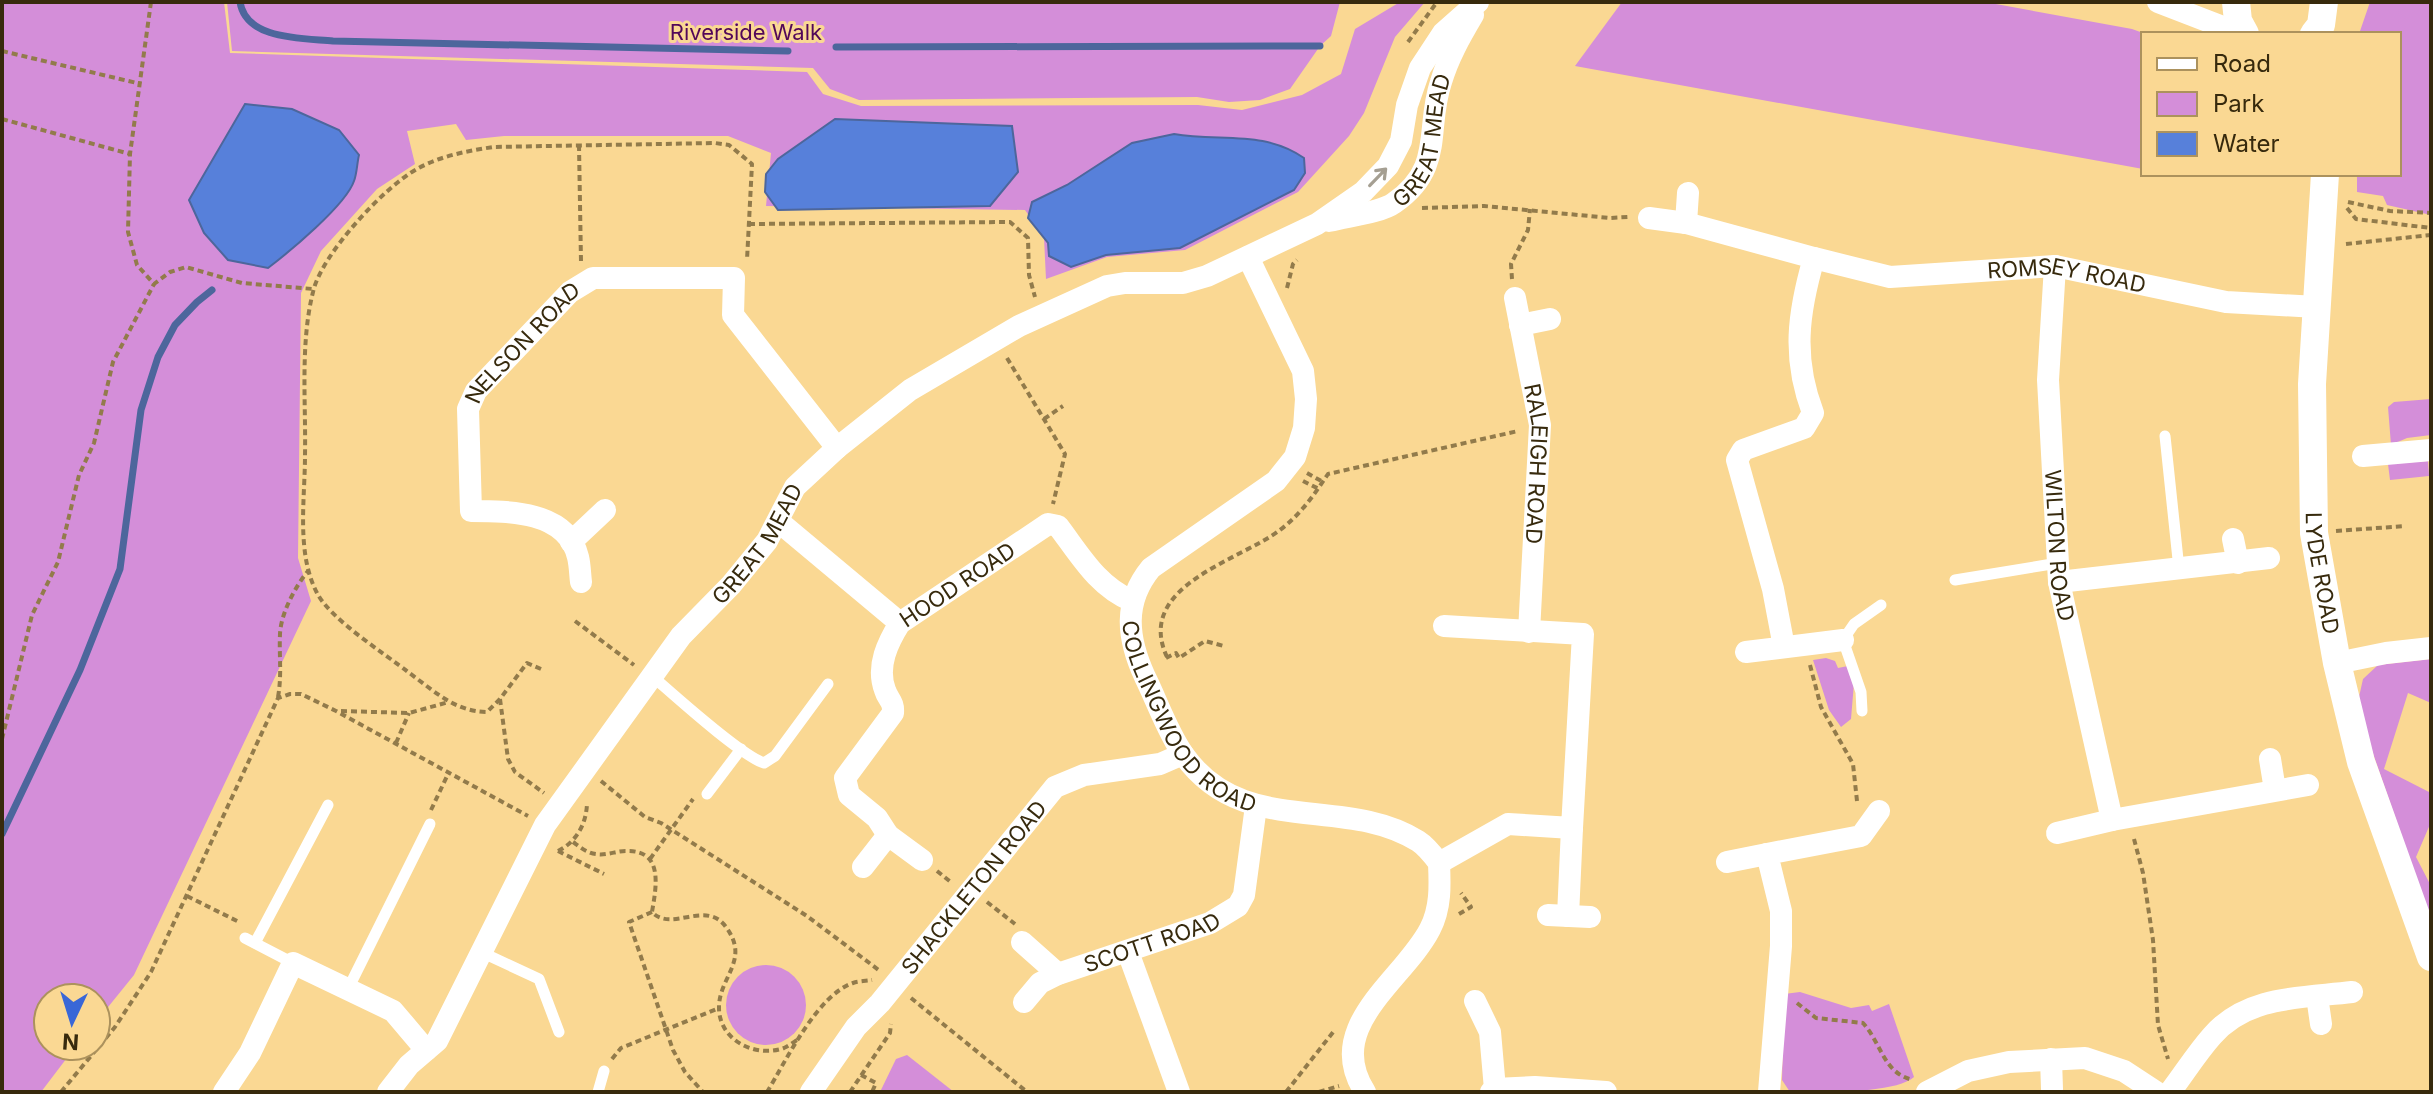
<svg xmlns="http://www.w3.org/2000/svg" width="2433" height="1094" font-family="Inter,sans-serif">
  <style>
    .green { fill: #d48ed9 }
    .water { fill: #5780da; stroke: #4d669c; stroke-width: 2 }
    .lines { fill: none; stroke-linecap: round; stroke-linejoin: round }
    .stream { stroke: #4d669c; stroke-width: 7 }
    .path { stroke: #927b4b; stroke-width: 4; stroke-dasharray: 6 4; stroke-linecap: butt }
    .service { stroke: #fff; stroke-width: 11 }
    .minor { stroke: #fff; stroke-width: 22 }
    .tertiary { stroke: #fff; stroke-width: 28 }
    .oneway { stroke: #a59f92 }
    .labels { text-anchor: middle; stroke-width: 6; stroke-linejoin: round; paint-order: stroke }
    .park-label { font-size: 22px; fill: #520859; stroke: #fad893 }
    .street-label { font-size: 22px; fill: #372a0d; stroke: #fad893 }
  </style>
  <rect width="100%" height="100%" fill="#fad893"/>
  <g class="green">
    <path d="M2,2H224L230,53L807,72L823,94L861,106L1198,105L1242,110L1302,95L1341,74L1355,29L1400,2H1425L1395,37L1364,113L1349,136L1298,192L1185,250L1107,257L1046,279L1044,238L1025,210L766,206L771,153L728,136H504L466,140L456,124L407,131L415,164L377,189L321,251L301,293L298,558L311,601L134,975L96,1022V998H48V1046H76L41,1092H2Z"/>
    <path d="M227,2H1340L1331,36L1320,46L1290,89L1260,100L1229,102L1197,97L859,100L830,89L813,68L232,51Z"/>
    <path d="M1622,2H1985L2132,29L2146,34H2143V169L1575,66Z"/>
    <path d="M2370,2H2431V215L2387,205L2383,196L2357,192V174H2399V34H2359Z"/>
    <path d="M2431,399V435L2407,438L2391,445L2388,407L2394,402Z"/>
    <path d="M2428,461L2429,476L2390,480L2388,464Z"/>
    <path d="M1826,658L1835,661L1838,668L1848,666L1854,683L1851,719L1841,727L1829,710L1813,660Z"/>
    <path d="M2431,659V703L2408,693L2384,769L2431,793V822L2416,857L2431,886V920L2369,742L2359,697L2363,679L2378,665Z"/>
    <circle cx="766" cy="1005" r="40"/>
    <path d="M1800,992L1851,1008L1869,1005L1872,1011L1889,1004L1914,1077C1895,1094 1820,1092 1790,1092L1782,1080L1784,994Z"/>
    <path d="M907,1055L954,1092H880L896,1059Z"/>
  </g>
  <g class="water">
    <path d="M245,104L292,109L339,130L359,155C357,163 357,173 354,181C346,205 289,252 268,268L228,260L204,233L189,200Z"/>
    <path d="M835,119L1012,126L1018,172L990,206L778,210L765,192L766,174L778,159Z"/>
    <path d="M1174,134C1220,142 1264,130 1304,158L1305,173L1294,190L1180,248L1106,255L1071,267L1049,256L1048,243L1028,218L1032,202L1067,185L1132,143Z"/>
  </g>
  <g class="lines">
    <g class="stream">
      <path d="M240,2C246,40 302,38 333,41L788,51"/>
      <path d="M836,47L1320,46"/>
      <path d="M2,834L80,670L120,569L141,410L158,357L175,325L197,302L212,290"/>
    </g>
    <g class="path">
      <path d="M151,2L130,154L128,232L137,265L154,284L170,272L186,267L242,283L313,289"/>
      <path d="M1408,42L1437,2"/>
      <path d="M2,51L141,84"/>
      <path d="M2,119L130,154"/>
      <path d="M579,145L581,262"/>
      <path d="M2348,202L2390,211L2431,213"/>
      <path d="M1422,208L1484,206L1610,218L1628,217"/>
      <path d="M2347,208L2356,219L2431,228"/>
      <path d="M749,224L1010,222L1028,238L1029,275L1035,297"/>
      <path d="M2346,244L2431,235"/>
      <path d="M1512,279L1511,264L1528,230L1530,209"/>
      <path d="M1287,288L1293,264L1297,260"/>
      <path d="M1007,358L1065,454L1053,504"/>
      <path d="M1044,419L1063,406"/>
      <path d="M1307,473L1323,482"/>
      <path d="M1303,481L1319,489"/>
      <path d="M2336,531L2405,526"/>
      <path d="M575,621L634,665"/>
      <path d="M1167,657C1134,586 1239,561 1280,530C1301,514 1314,495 1328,474L1518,431"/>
      <path d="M1166,658L1176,653L1179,658L1205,641L1224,646"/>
      <path d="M1810,665L1821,707L1853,764L1857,801"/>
      <path d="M541,669L527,663L500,699L487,712C455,712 433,690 408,672C384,653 330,619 317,593C296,553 305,499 305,455C306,402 300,344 313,292C321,255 384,187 417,169C440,156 467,151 493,147L715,143L729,145L752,164L747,260"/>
      <path d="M278,697C282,675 279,656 280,634C281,613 295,587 308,571"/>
      <path d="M500,699L508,759L515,772L544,793"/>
      <path d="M341,711L409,713L449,702"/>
      <path d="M2,739L32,615L58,562L79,475L94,443L113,362L154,284"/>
      <path d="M396,743L409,713"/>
      <path d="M601,781L645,817L661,823L807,916L880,971"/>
      <path d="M431,810L449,772"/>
      <path d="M2134,839L2143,873L2153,940L2158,1025L2168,1059"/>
      <path d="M573,842C580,847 587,853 596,854C607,856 618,850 628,851C664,851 656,888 652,912C671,933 706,899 726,927C751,961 718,977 719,1009C720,1041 756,1058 784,1048C789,1046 795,1041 800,1038"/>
      <path d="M558,851C576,842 586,825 587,804"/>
      <path d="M558,851L604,874"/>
      <path d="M650,859L693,799"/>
      <path d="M937,871L952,883"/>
      <path d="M187,896L239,922"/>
      <path d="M987,902L1015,924"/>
      <path d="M652,912L629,922L673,1050L685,1072L703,1092"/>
      <path d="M1459,914L1471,907L1461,893"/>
      <path d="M911,998L1027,1092"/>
      <path d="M1797,1003L1816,1018L1863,1023C1882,1044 1883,1073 1913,1080"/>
      <path d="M612,1059L621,1048L719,1008"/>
      <path d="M861,1075L876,1083L872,1092"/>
      <path d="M61,1092L115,1027L151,972L278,698L290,694H301L336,711L528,816"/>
      <path d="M767,1092C786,1061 817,995 853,983C859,981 866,981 872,980"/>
      <path d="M850,1092L890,1033L891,1024"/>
      <path d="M1286,1092L1334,1031"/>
      <path d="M1319,1092L1339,1086"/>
    </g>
    <g class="service">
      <path d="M2165,436L2179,569"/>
      <path d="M1955,580L2058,563"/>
      <path d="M652,676C674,695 741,756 764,763L775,756L828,684"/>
      <path d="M1862,711L1861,692L1843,640L1854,624L1881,605"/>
      <path d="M707,794L741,749"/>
      <path d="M245,938L293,963"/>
      <path d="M255,943L328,805"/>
      <path d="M481,952L539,979L559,1032"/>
      <path d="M348,989L430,824"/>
      <path d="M598,1092L604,1071"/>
    </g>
    <g class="minor">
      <path d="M2158,2L2241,34"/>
      <path d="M1649,218L1686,223L1814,258C1798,313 1792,358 1813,413L1804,428L1743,450L1737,460L1773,589L1784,647"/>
      <path id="s1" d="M1329,221C1347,216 1380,213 1394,203C1445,168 1425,129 1441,82C1448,58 1460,37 1473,15"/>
      <path d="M1686,223L1688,193"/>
      <path id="s2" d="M1248,257L1303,371L1306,399L1304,428L1295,457L1276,481L1151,568C1123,602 1127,638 1145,677C1157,701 1167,731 1183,754C1242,839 1343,794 1418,841C1426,846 1433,855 1439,863C1440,885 1441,908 1430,929C1404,980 1322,1026 1365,1092"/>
      <path id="s3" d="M1814,258L1890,277L2055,266L2226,302L2317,307"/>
      <path id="s4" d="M2055,266L2048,380L2059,582L2112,820L2308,785"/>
      <path id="s5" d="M1515,298L1540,425L1529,632"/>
      <path d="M1520,325L1550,319"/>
      <path d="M2363,456L2431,450"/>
      <path d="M778,521L900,623"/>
      <path d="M2233,539L2238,563"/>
      <path d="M571,542L605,510"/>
      <path id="s6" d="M581,582C580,574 580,565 578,557C567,511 509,511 471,511L468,409L476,391L570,292L593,278H734L733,315L837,448"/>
      <path d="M2059,582L2269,558"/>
      <path d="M1746,652L1843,640"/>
      <path d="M2337,663L2386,653L2431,648"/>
      <path d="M2270,759L2275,790"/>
      <path d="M2057,833L2112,820"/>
      <path id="s7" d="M922,860L888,835L877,818L849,795L845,778L893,713C894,701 888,700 885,690C876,666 888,642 900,623L1048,524L1058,526C1080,555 1097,586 1132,601"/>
      <path d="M1727,862L1767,854"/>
      <path d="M1439,863L1508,824L1572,828L1583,634L1444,626"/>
      <path d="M863,867L888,835"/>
      <path d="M1548,915L1590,917"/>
      <path d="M1568,916L1572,828"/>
      <path d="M1022,942L1058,974"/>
      <path d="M1128,952L1179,1092"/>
      <path d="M2317,996L2321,1024"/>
      <path d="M1475,1001L1490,1032L1495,1089"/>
      <path id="s8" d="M1024,1002L1040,983L1058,974L1210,923L1238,906L1244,895L1256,806"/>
      <path d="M2051,1059L2052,1089"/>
      <path d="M224,1092L250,1053L293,963L393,1011L426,1050"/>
      <path id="s9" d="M388,1092L409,1065L437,1041L545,825L681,636L731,585L767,541L795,487L837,448L910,390L1019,326L1107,286L1125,283H1183L1207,276L1317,224L1363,192L1388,166L1401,141L1407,105L1420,68L1443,33L1478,2"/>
      <path id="s10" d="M811,1092L856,1027L880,1003L1055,787L1084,775L1160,764L1183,754"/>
      <path d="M1491,1092L1495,1089L1535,1087L1606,1092"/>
      <path d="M1769,1092L1781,946V911L1767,854L1861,836L1879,811"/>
      <path d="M1927,1092L1968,1071L2009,1062L2085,1058L2124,1071L2156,1092"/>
      <path d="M2170,1092C2184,1074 2196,1054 2212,1036C2247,995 2303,998 2352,992"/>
    </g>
    <g class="tertiary">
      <path d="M2236,2L2238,21L2245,34"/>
      <path d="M2314,34L2321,25L2324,2"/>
      <path id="s11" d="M2325,174L2312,384L2314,533L2337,663L2361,762L2431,957"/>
    </g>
  </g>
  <defs><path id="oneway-shaft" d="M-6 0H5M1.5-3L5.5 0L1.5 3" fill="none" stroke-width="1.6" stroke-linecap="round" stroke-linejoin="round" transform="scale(2)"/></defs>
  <use class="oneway" href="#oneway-shaft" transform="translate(1378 177) rotate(-46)"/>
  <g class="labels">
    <g class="park-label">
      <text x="746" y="40">Riverside Walk</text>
    </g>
    <g class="street-label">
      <text dy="8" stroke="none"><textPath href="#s1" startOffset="140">GREAT MEAD</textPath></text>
      <text dy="8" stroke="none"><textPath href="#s3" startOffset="256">ROMSEY ROAD</textPath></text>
      <text dy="8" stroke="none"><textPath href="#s6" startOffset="340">NELSON ROAD</textPath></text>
      <text dy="8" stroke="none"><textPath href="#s5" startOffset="168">RALEIGH ROAD</textPath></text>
      <text dy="8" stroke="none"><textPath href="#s9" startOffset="666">GREAT MEAD</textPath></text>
      <text dy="8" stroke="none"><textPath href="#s4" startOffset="280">WILTON ROAD</textPath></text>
      <text dy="8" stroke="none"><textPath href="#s11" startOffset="400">LYDE ROAD</textPath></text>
      <text dy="8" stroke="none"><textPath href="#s7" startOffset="362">HOOD ROAD</textPath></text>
      <text dy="8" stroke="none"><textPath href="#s2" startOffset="572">COLLINGWOOD ROAD</textPath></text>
      <text dy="8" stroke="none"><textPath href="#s10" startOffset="262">SHACKLETON ROAD</textPath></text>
      <text dy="8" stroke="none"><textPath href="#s8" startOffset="144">SCOTT ROAD</textPath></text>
    </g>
  </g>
  <rect width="2433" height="1094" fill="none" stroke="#372a0d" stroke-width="8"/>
  <rect x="2141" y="32" width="260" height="144" fill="#fad893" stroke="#ac925d" stroke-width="2"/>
  <rect x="2157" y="58" width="40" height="12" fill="#ffffff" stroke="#ac925d" stroke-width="2"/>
  <text x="2213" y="72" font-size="24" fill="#372a0d">Road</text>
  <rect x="2157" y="92" width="40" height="24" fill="#d48ed9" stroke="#ac925d" stroke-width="2"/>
  <text x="2213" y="112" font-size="24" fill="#372a0d">Park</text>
  <rect x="2157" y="132" width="40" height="24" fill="#5780da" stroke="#ac925d" stroke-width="2"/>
  <text x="2213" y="152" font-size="24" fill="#372a0d">Water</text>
  <g transform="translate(72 1022) rotate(184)"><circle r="38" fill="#fad893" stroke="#ac925d" stroke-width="2"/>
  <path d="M0-6L14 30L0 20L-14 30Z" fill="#3967d7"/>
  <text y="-12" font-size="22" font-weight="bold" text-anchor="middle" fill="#372a0d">N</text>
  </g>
</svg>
